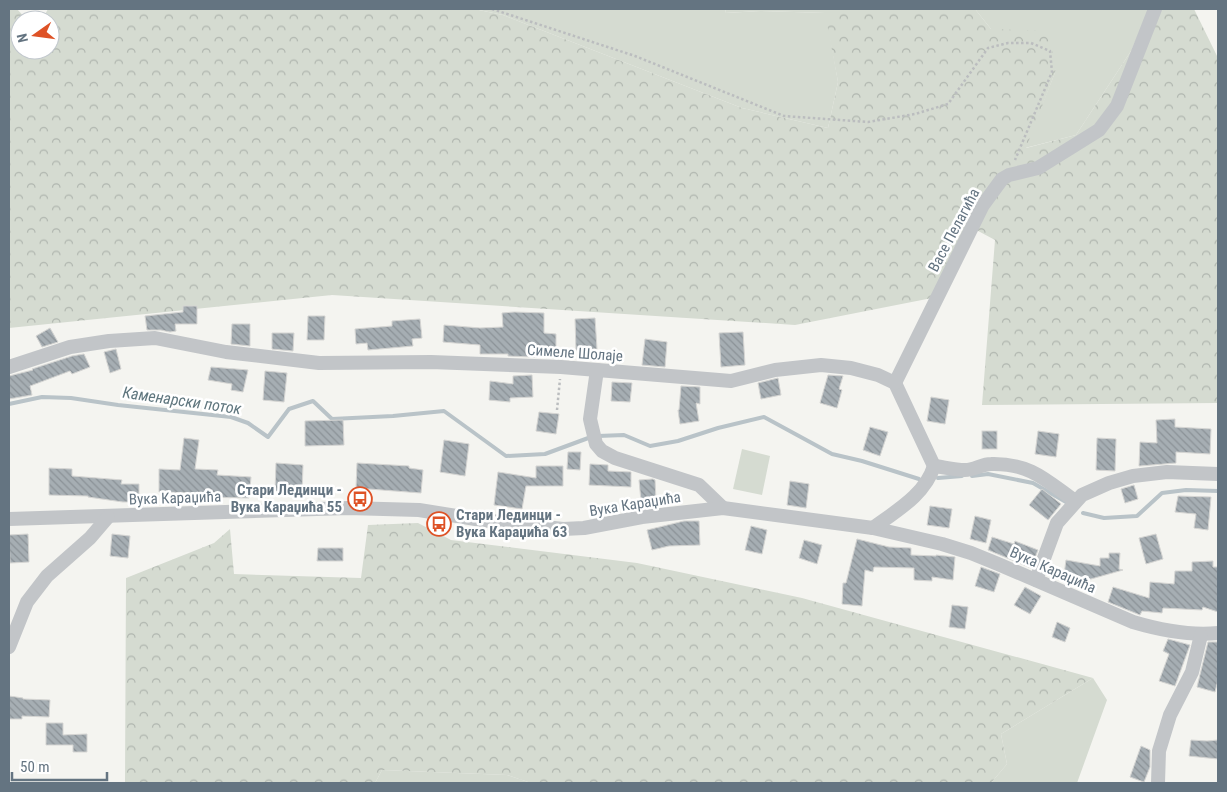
<svg xmlns="http://www.w3.org/2000/svg" width="1227" height="792" font-family="'Roboto Condensed',sans-serif">
  <style>
    .grass { fill: #d5dbd1 }
    .forest { fill: url(#forest-crowns) }
    .lines { fill: none; stroke-linecap: round; stroke-linejoin: round }
    .stream { stroke: #b9c3c8; stroke-width: 4 }
    .building { fill: url(#building-back-hatch); stroke: #d5d5d3 }
    .path { stroke: #bbbdbf; stroke-width: 2.5; stroke-dasharray: 2.5 2.5; stroke-linecap: butt }
    .minor { stroke: #c2c5c8; stroke-width: 14 }
    .labels { text-anchor: middle; stroke-width: 5; stroke-linejoin: round; paint-order: stroke }
    .street-label { font-size: 15px; fill: #647481; stroke: #fff }
    .poi-label { font-size: 15px; font-weight: bold; fill: #647481; stroke: #fff; text-anchor: end }
    .water-label { font-size: 16px; font-style: italic; fill: #5f767e; stroke: #fff }
  </style>
  <defs>
    <pattern id="forest-crowns" width="20" height="18" patternUnits="userSpaceOnUse" patternTransform="scale(1.25)"><rect width="20" height="18" fill="#d5dbd1"/><path d="M2 6a3 3 0 1 1 6 0M12 15a3 3 0 1 1 6 0" fill="none" stroke="#b0b6af"/></pattern>
    <pattern id="building-back-hatch" width="6" height="6" patternUnits="userSpaceOnUse" patternTransform="scale(1.25)"><rect width="6" height="6" fill="#a6aeb3"/><path d="M-1 5l2 2M0 0l6 6M5-1l2 2" fill="none" stroke="#8b9297"/></pattern>
  </defs>
  <rect width="100%" height="100%" fill="#f4f4f0"/>
  <g class="grass">
    <path d="M474,9H726L725,13L760,11L826,13L838,82L828,128L742,108L503,15Z"/>
    <path d="M975,9H1150L1131,51L1076,135L1025,148L1056,70L991,29Z"/>
    <path d="M742,449L770,456L762,495L733,489Z"/>
    <path d="M1093,678L1107,700L1077,783H991L1007,764L1001,734Z"/>
    <path d="M382,770L507,775L531,783H375Z"/>
  </g>
  <g class="forest">
    <path d="M9,9H17L27,20H20V50H50V20H42L48,9H474L503,15L742,108L828,128L838,82L825,13L760,11L725,13L726,9H975L991,29L1048,31L1056,70L1026,148L1076,135L1131,51L1150,9H1194L1218,58V403L982,405L995,240L967,225L932,298L795,325L332,295L9,328Z"/>
    <path d="M418,523L451,540L637,563L802,598L1093,678L1001,734L1007,764L991,783H531L507,775L382,770L375,783H125L126,578L214,543L230,529L234,574L361,578L368,525Z"/>
  </g>
  <g class="lines">
    <g class="stream">
      <path d="M9,404L42,397L71,398L118,405L231,417L248,423L268,437L289,409L313,401L332,419L393,416L444,411L506,456L545,454L591,437"/>
      <path d="M598,436L624,435L650,446L678,441L718,428L764,417L832,454L862,461L919,479"/>
      <path d="M972,476L988,474L1033,483L1066,502"/>
      <path d="M938,478L962,476"/>
      <path d="M1083,513L1104,518L1137,516L1162,493L1186,490L1218,491"/>
    </g>
  </g>
  <g class="building">
    <path d="M183,306H197V324H175L176,331L170,332L161,330H147L145,316L183,312Z"/>
    <path d="M514,312L544,313V333L556,334V358L508,356V354H480V345L443,342L444,325L480,328L503,327L502,313Z"/>
    <path d="M308,316H325L324,340H307Z"/>
    <path d="M595,318L597,349L576,350L575,319Z"/>
    <path d="M420,319L422,338L412,339L413,346L368,350L367,343L356,344L355,329L392,326V321Z"/>
    <path d="M232,324H250V346L231,344Z"/>
    <path d="M50,328L58,342L42,347L36,336Z"/>
    <path d="M743,332L745,365L721,367L719,333Z"/>
    <path d="M272,333H294L293,351L272,349Z"/>
    <path d="M645,339L667,342L665,367L642,365Z"/>
    <path d="M116,349L121,369L110,373L104,352Z"/>
    <path d="M84,354L90,367L72,374L70,371L30,386L32,395L9,399V376L33,370L32,369L72,356Z"/>
    <path d="M211,367L248,370L243,392L231,390L232,384L208,380Z"/>
    <path d="M265,371L287,373L284,402L263,400Z"/>
    <path d="M532,375L533,397L510,398V402L489,400L490,381L513,384V376Z"/>
    <path d="M828,375L843,376L839,389L842,390L837,408L820,403Z"/>
    <path d="M778,378L781,395L761,399L758,383Z"/>
    <path d="M612,382L632,383L630,402L611,401Z"/>
    <path d="M681,386L700,387V404L696,403L699,421L680,424L678,410H679Z"/>
    <path d="M931,397L949,400L945,424L927,421Z"/>
    <path d="M539,412L559,414L556,434L536,431Z"/>
    <path d="M1175,419V427L1211,429L1210,454L1176,452V463L1139,466L1140,442L1157,443L1156,420Z"/>
    <path d="M343,420L344,445L305,446V421Z"/>
    <path d="M870,427L888,432L880,456L863,450Z"/>
    <rect x="982" y="431" width="15" height="18"/>
    <path d="M1038,431L1059,434L1056,457L1035,454Z"/>
    <path d="M184,438L199,440L195,469L218,470L217,475L251,477L249,498L197,497V493L159,492V469L180,470Z"/>
    <path d="M1097,438L1116,439L1115,471L1096,470Z"/>
    <path d="M444,440L469,444L465,476L440,472Z"/>
    <path d="M568,452H581L580,470L567,469Z"/>
    <path d="M276,463L303,465L302,493L275,491Z"/>
    <path d="M357,463L409,466V468L423,470L421,493L356,488Z"/>
    <path d="M590,464L608,465V471L631,472V487L589,485Z"/>
    <path d="M536,466H563V486H526L522,509L494,505L498,472L536,478Z"/>
    <path d="M49,468L72,469V476L122,480L121,484H139V502H123L88,497V496L49,495Z"/>
    <path d="M653,479L655,480L656,500L641,501L639,480Z"/>
    <path d="M790,481L809,484L806,508L787,505Z"/>
    <path d="M1134,485L1138,499L1125,503L1121,489Z"/>
    <path d="M1042,489L1061,504L1048,520L1029,505Z"/>
    <path d="M1178,496L1211,497L1208,530L1194,528L1196,514L1175,512Z"/>
    <path d="M930,506L952,509L949,528L927,525Z"/>
    <path d="M975,516L991,520L986,543L970,539Z"/>
    <path d="M684,521H699L700,545L669,546L652,550L647,530Z"/>
    <path d="M751,526L767,530L762,554L745,550Z"/>
    <path d="M28,534L29,562L10,563L9,535Z"/>
    <path d="M112,534L130,536L128,558L110,556Z"/>
    <path d="M1156,534L1163,559L1146,564L1139,538Z"/>
    <path d="M992,537L1014,544L1015,541L1038,550L1031,568L988,550Z"/>
    <path d="M857,539L889,547L911,548V555L936,556V555L955,557L953,580L932,577V581L914,580V568L874,567L873,572L865,570L862,606L842,604L843,583H846Z"/>
    <path d="M804,540L822,545L817,564L799,558Z"/>
    <path d="M318,548H343V561H317Z"/>
    <path d="M1109,553H1120L1119,569L1123,570L1091,579H1082L1081,588L1063,582L1066,560L1100,566V558H1109Z"/>
    <path d="M1213,561V567H1218V612L1203,607L1202,610L1163,608L1162,613L1142,611L1140,615L1108,602L1113,587L1149,598L1150,582L1174,584L1175,571H1192V562Z"/>
    <path d="M981,567L1000,574L994,592L975,586Z"/>
    <path d="M1025,587L1041,596L1030,614L1014,605Z"/>
    <path d="M952,605L968,607L965,629L949,627Z"/>
    <path d="M1057,622L1070,628L1065,642L1052,637Z"/>
    <path d="M1168,639L1190,645L1175,686L1159,681L1169,654L1163,651Z"/>
    <path d="M1208,642H1218V680L1215,692L1197,687Z"/>
    <path d="M9,696L23,698V699L50,700L49,717L22,716V719H9Z"/>
    <path d="M46,723H63V735L87,734V752H73V745H46Z"/>
    <path d="M1191,740L1207,741L1218,740V759L1189,756Z"/>
    <path d="M1141,746L1150,750V767L1144,782L1130,777Z"/>
  </g>
  <g class="lines">
    <g class="path">
      <path d="M492,9L635,56L784,116L868,122L915,114L948,104L988,48L1008,43H1031L1050,51L1052,72L1015,160"/>
      <path d="M557,410L560,379"/>
    </g>
    <g class="minor">
      <path d="M9,367L70,347L109,341L155,338L226,352L319,363L431,362L561,367L731,381L775,370L821,365L851,368L878,375L895,383L934,466"/>
      <path d="M597,370L590,419L596,444L602,451L615,458L699,485L723,508"/>
      <path d="M895,383L983,205L1002,179L1009,175L1038,168L1099,130L1117,106L1155,9"/>
      <path d="M934,466C943,467 955,470 965,470C974,470 982,464 991,464C1030,463 1046,480 1075,501"/>
      <path d="M9,519L348,508L419,510L482,520L563,529L584,528L642,517L723,508L873,528L942,544L971,553L998,564L1133,622C1160,630 1189,636 1218,633"/>
      <path d="M873,528C896,511 925,495 934,466"/>
      <path d="M1036,580L1057,523L1082,495L1109,483L1133,476L1167,472L1218,474"/>
      <path d="M9,647L27,602L47,576L90,538L108,517"/>
      <path d="M1158,783L1159,751L1170,715L1192,672L1201,635"/>
    </g>
  </g>
  <defs>
    <g id="bus-ring" transform="scale(1.25)"><circle r="9.5" fill="#fff" stroke="#de5226" stroke-width="1.5"/><path d="M-5-6H5V4H4V6H2V4H-2V6H-4V4H-5ZM-3.5-4V0h7V-4ZM-3.5 1.2v1.5H-2V1.2ZM2 1.2v1.5H3.5V1.2Z" fill="#de5226"/></g>
  </defs>
  <g fill-rule="evenodd">
    <use href="#bus-ring" x="360" y="499"/>
    <use href="#bus-ring" x="439" y="524"/>
  </g>
  <g class="labels">
    <g class="street-label">
      <text transform="translate(954 230) rotate(-62)" y="5">Васе Пелагића</text>
      <text transform="translate(575 353) rotate(4)" y="5">Симеле Шолаје</text>
      <text transform="translate(175 498) rotate(-2)" y="5">Вука Караџића</text>
      <text transform="translate(635 504) rotate(-9)" y="5">Вука Караџића</text>
      <text transform="translate(1053 570) rotate(24)" y="5">Вука Караџића</text>
    </g>
    <g class="poi-label">
      <text x="342" y="495">Стари Лединци -<tspan x="342" dy="17">Вука Караџића 55</tspan></text>
      <text x="456" y="520" text-anchor="start">Стари Лединци -<tspan x="456" dy="17">Вука Караџића 63</tspan></text>
    </g>
    <g class="water-label">
      <text transform="translate(182 400) rotate(8)" y="6">Каменарски поток</text>
    </g>
  </g>
  <rect width="1227" height="792" fill="none" stroke="#647481" stroke-width="20"/>
  <g transform="translate(35 35) rotate(256)"><circle r="24" fill="#ffffff" stroke="#c1c7cd"/>
  <path d="M0-4L9 19L0 12L-9 19Z" fill="#de5226"/>
  <text y="-8" font-size="14" font-weight="bold" text-anchor="middle" fill="#647481">N</text>
  </g>
  <path d="M12 772v8h95v-8" fill="none" stroke="#647481" stroke-width="2.5"/>
  <text x="20" y="772" font-size="15" fill="#647481" stroke="#ffffff" stroke-width="4" paint-order="stroke">50 m</text>
</svg>
